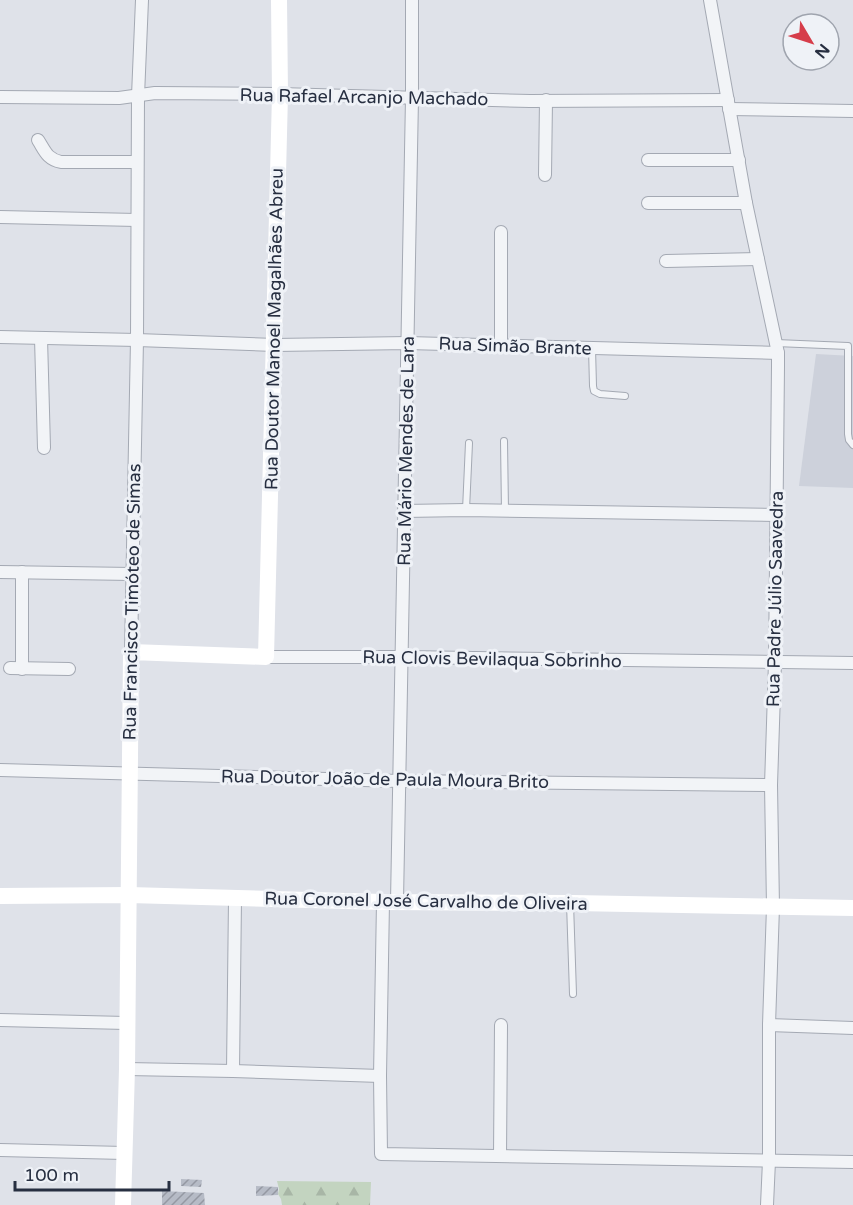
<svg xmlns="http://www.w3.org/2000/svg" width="853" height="1205" font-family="'Varela Round',sans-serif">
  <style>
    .built { fill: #cdd1db }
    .forest { fill: url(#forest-firs) }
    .building { fill: url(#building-hatch) }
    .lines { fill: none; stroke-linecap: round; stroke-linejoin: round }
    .lane-casing { stroke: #a4a9b3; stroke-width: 8 }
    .street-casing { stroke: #a4a9b3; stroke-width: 14 }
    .lane { stroke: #f2f4f7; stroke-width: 6 }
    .street { stroke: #f2f4f7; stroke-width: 12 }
    .secondary { stroke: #fff; stroke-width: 16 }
    .labels { text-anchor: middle; stroke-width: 6; stroke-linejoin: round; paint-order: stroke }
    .street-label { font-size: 18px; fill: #272f41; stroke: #eff2f7 }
  </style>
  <defs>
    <pattern id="forest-firs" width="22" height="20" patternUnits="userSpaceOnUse" patternTransform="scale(1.5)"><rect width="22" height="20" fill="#c3d4c0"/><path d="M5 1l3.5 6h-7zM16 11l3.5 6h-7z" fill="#a8b6a6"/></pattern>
    <pattern id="building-hatch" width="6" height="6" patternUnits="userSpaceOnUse" patternTransform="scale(1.5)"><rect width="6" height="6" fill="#b6bbc6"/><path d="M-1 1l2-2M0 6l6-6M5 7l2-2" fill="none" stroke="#9498a2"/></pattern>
  </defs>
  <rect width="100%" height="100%" fill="#dfe2e9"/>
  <path class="built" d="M816,354L853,356V488L799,486Z"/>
  <path class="forest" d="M277,1181L371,1182L370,1205H282L281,1199L278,1194L279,1189Z"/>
  <g class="building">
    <path d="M181,1179L202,1180L201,1187L181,1186Z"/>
    <path d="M256,1186L278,1187V1195L256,1196Z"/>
    <path d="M162,1191L204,1193L205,1205H162Z"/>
  </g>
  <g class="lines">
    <g class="lane-casing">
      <g id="lane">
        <path d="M776,343L848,346V434L849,440L853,445"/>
        <path d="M592,348L593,386L594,391L600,394L625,396"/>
        <path d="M504,441L505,511"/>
        <path d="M466,510L469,443"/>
        <path d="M570,903L573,994"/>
      </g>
    </g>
    <g class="street-casing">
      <g id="street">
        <path d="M710,0L746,203L778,353V366L775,662L771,785L773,907L769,1025V1161L767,1205"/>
        <path d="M0,97L119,98L155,93L280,94L530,101L728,100"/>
        <path d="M729,109L853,111"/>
        <path d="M38,140C45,151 47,159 61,162H137"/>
        <path d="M648,160H739"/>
        <path d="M545,175L546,100"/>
        <path d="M648,203H746"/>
        <path d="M0,217L137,220"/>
        <path d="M501,232V346"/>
        <path d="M666,261L758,259"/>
        <path d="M0,337L137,340L275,345L408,343L778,353"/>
        <path d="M41,338L44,448"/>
        <path d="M404,511L466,510L777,515"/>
        <path d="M0,572L132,574"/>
        <path d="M22,572V669"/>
        <path d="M131,652L137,340L138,96L142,0"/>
        <path d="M266,657H402L853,663"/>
        <path d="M10,668L69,669"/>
        <path d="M0,770L400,781L771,785"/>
        <path d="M397,901L412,98V0"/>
        <path d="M383,902L380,1076L381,1154L853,1162"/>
        <path d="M0,1020L126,1023"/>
        <path d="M769,1025L853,1028"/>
        <path d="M127,1069L233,1071L380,1076"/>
        <path d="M233,1071L235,899"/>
        <path d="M0,1150L124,1153"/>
        <path d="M500,1156L501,1025"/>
      </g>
    </g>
    <use href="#lane" class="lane"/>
    <use href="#street" class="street"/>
    <g class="secondary">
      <path d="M0,896L129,895L383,902L573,903L853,908"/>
      <path d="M123,1205L127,1069L131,652L266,657L280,94L279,0"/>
    </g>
  </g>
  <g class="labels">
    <g class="street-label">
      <text transform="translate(364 97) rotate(1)" y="6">Rua Rafael Arcanjo Machado</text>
      <text transform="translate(274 329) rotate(-89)" y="6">Rua Doutor Manoel Magalhães Abreu</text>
      <text transform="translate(515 346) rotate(2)" y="6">Rua Simão Brante</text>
      <text transform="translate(406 451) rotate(-89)" y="6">Rua Mário Mendes de Lara</text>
      <text transform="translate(775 599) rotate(-89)" y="6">Rua Padre Júlio Saavedra</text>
      <text transform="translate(132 602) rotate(-89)" y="6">Rua Francisco Timóteo de Simas</text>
      <text transform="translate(492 659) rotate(1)" y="6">Rua Clovis Bevilaqua Sobrinho</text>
      <text transform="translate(385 779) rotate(1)" y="6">Rua Doutor João de Paula Moura Brito</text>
      <text transform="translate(426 901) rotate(1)" y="6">Rua Coronel José Carvalho de Oliveira</text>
    </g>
  </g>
  <g transform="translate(811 42) rotate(129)"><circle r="28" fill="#eff2f7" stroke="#9fa4ae" stroke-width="1.5"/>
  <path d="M0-4.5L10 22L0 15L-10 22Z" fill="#d63d4a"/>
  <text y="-9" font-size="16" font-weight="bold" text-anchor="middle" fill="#272f41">N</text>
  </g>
  <path d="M15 1181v9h154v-9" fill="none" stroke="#272f41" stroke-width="3"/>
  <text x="24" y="1181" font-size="18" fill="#272f41" stroke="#eff2f7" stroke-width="4.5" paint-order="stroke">100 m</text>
</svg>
